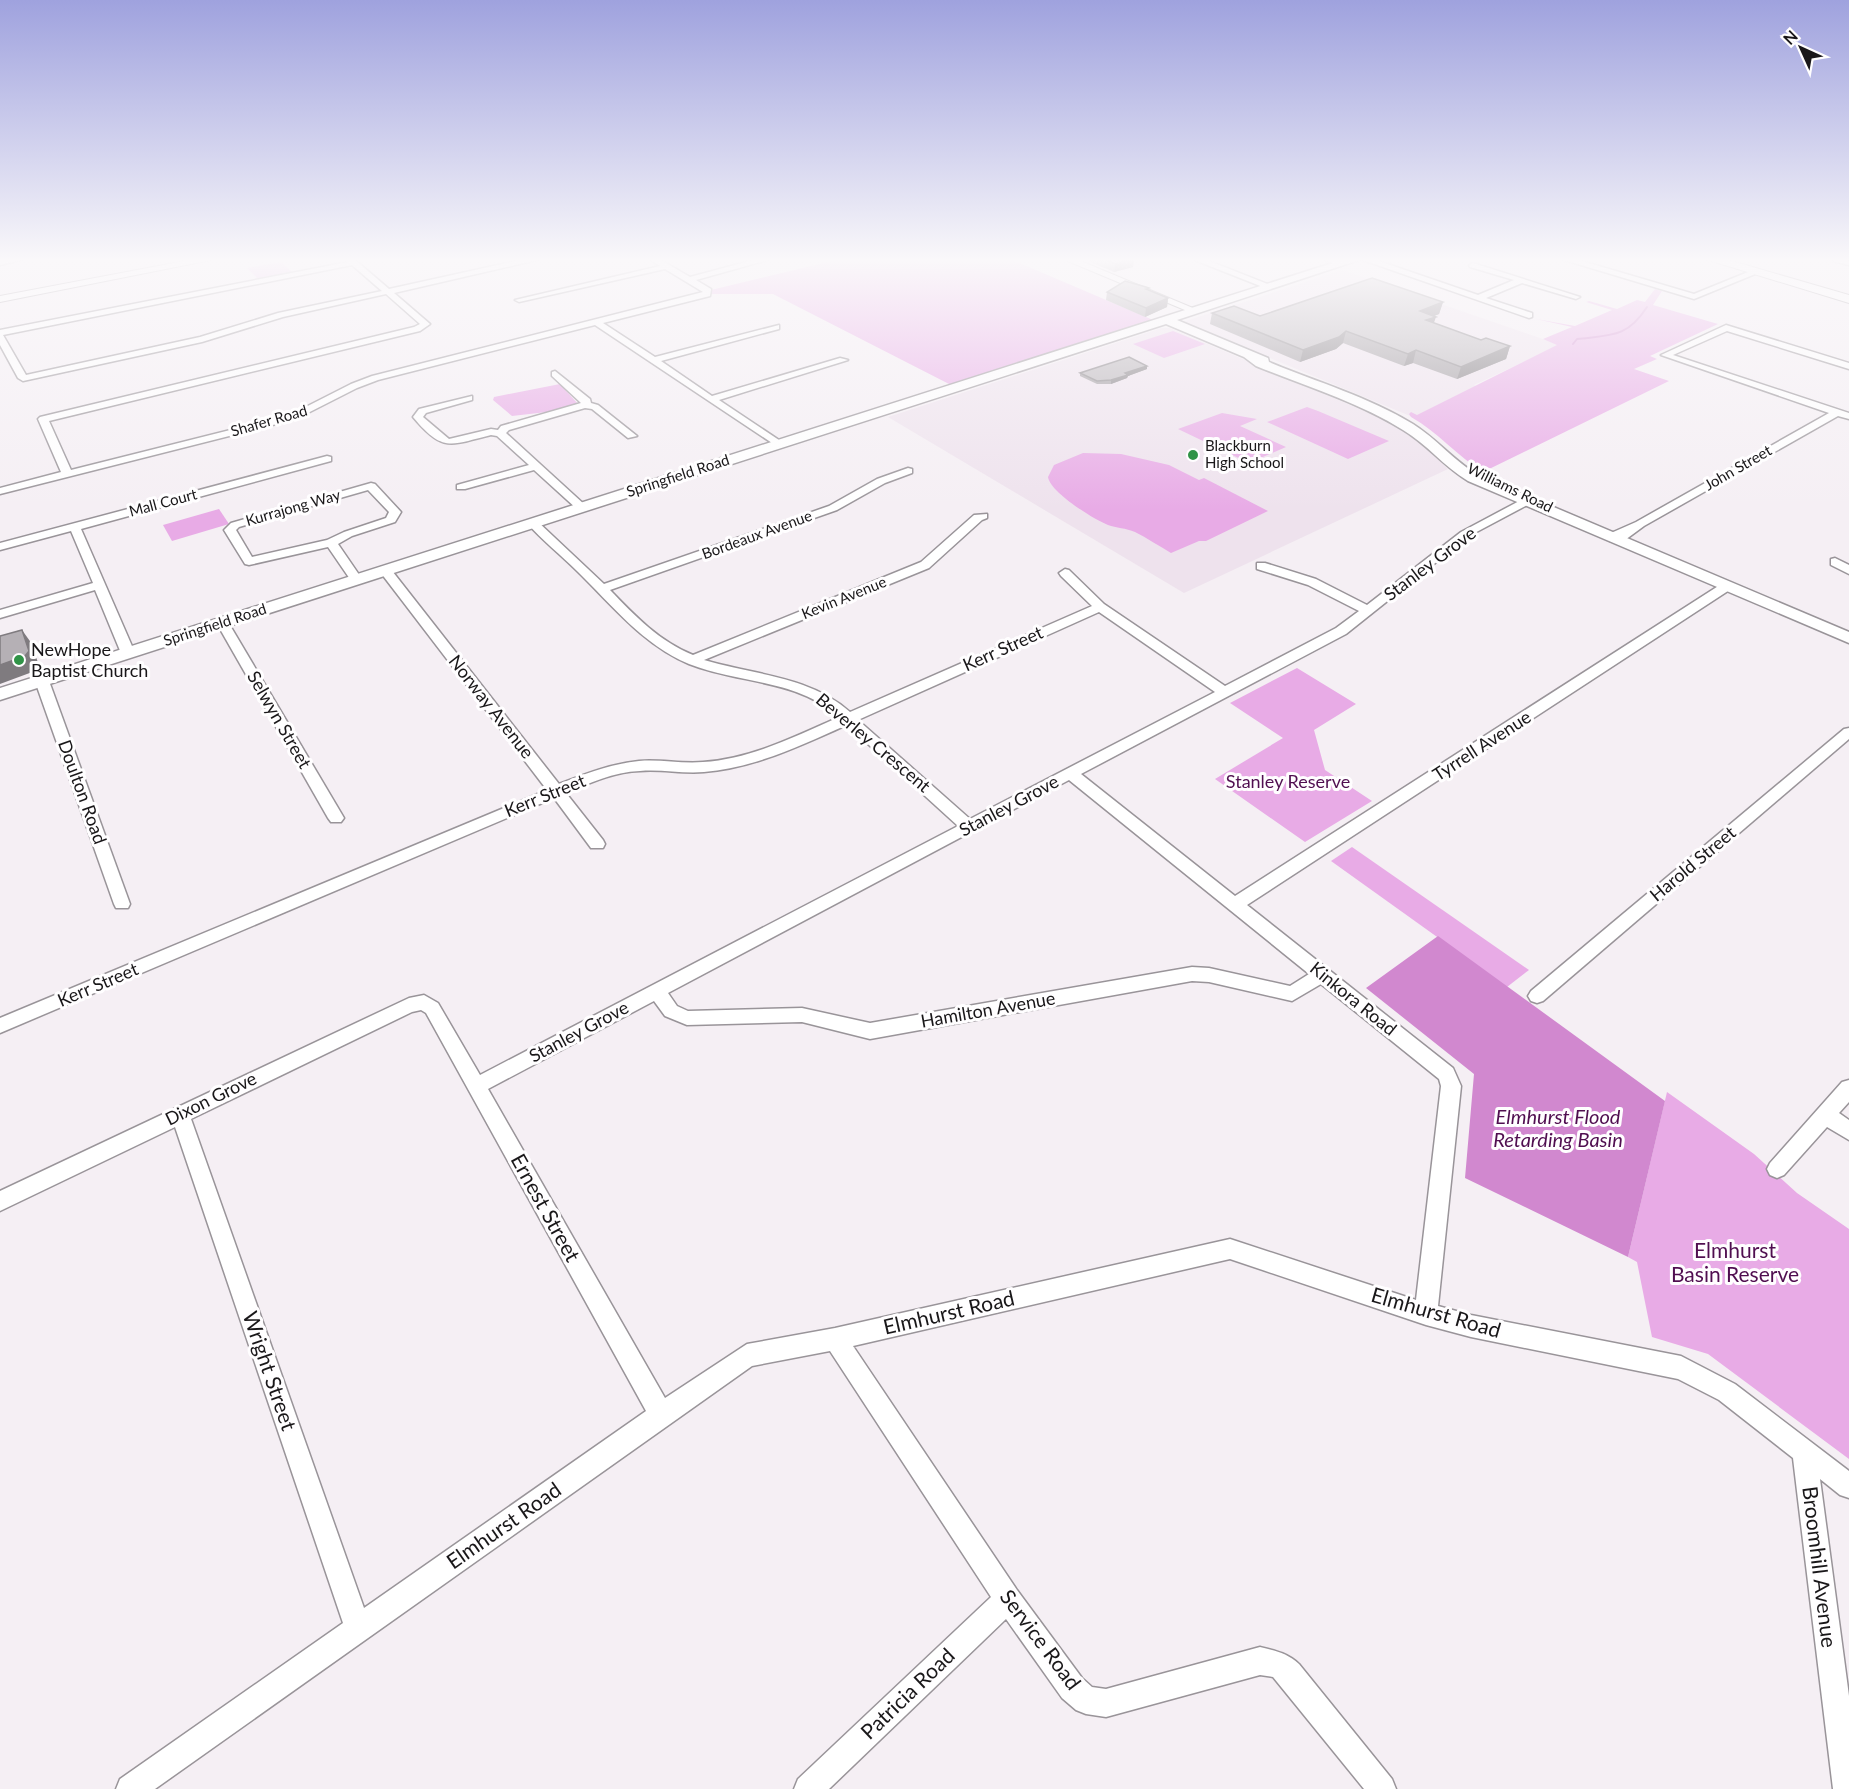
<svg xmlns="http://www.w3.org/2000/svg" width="1849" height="1789" font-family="Lato,sans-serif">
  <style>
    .built { fill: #eee2ed }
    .green { fill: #e8abe6 }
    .water { fill: #d188cf }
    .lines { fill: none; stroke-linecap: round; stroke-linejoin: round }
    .stream { stroke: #d188cf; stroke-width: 2 }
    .minor-casing { stroke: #999499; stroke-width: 3 }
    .tertiary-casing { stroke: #999499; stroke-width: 2 }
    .secondary-casing { stroke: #999499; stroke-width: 3 }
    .primary-casing { stroke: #999499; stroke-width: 2 }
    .minor { fill: #fff; fill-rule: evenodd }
    .tertiary { fill: #fff; fill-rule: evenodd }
    .secondary { fill: #fff; fill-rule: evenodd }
    .primary { fill: #fff; fill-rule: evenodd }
    .wall { fill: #9c979c }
    .shaded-wall { fill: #7f7b7f }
    .building { fill: #b5b0b5; stroke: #7f7b7f; stroke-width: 1.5 }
    .poi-dot { fill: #309347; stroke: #fffeff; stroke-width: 2 }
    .labels { text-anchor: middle; stroke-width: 6; stroke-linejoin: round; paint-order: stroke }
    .far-street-label { font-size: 15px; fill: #191719; stroke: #fffeff }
    .far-poi-label { font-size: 15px; fill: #191719; stroke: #fffeff; text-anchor: start }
    .street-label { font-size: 18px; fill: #191719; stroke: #fffeff }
    .poi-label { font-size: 18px; fill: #191719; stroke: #fffeff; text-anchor: start }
    .park-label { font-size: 18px; fill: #500e50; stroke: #fffeff }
    .water-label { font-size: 20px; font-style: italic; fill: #500e50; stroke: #fffeff }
    .near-street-label { font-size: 21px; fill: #191719; stroke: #fffeff }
    .near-park-label { font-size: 21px; fill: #500e50; stroke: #fffeff }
  </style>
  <rect width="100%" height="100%" fill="#f5eff4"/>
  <g class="built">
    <path d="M1342,270L1560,345L1474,385L1477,387L1415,418L1183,322Z"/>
    <path d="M1162,328H1170L1397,425L1417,439L1448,469L1184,593L888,417Z"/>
  </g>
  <g class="green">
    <path d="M840,259H1010L1153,320L951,385L773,294H710L711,290Z"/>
    <path d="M281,262L293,273L259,280L247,268Z"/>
    <path d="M1655,289L1662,291L1653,305L1718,324L1650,356L1657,359L1634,369L1669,381L1483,472C1457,456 1438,432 1411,417L1409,414L1411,412L1417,415L1557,345L1543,339L1572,327L1536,319L1575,326L1612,310L1586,302L1589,301L1617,309L1637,300L1645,302Z"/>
    <path d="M1173,331L1205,344L1164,358L1133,344Z"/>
    <path d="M560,384L578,404L547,412L512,416L493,400L494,397Z"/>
    <path d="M1307,407L1318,411L1389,441L1348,459L1267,422Z"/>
    <path d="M1222,413L1257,419L1240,426L1286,447L1249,463L1178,429Z"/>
    <path d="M1083,453L1121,454L1169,465L1199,480L1204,478L1268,511L1206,541H1199L1171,553C1159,546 1147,538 1135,532C1126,528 1116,528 1108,525C1093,519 1050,492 1048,477L1054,465Z"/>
    <path d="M219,509L229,524L172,541L163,525Z"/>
    <path d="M1297,668L1356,704L1314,730L1325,770L1372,801L1305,842L1215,779L1283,738L1230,703Z"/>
    <path d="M1352,847L1529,970L1507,987L1331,861Z"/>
    <path d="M1667,1092L1754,1154L1797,1193L1849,1229V1459L1708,1354L1652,1337L1637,1262L1628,1257Z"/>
  </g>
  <path class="water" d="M1438,936L1665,1101L1628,1257L1465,1178L1474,1074L1366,988Z"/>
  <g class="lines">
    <path class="stream" d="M1573,344L1577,339C1611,335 1627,338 1647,307"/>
    <g class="minor-casing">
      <g id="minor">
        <path d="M6,259H24L0,265V261Z"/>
        <path d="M345,259H354L389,289L525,259H541L394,293L430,324L420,331L49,421L71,470L290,415L351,384L372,376L703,292L665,269L519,302L515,300L660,266L649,259H659L690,277L757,259H771L696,280L711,289L710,296L603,323L655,357L779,325V329L661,361L712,396L840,358L848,360L719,400L782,442V446L778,447L595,325L378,380L357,388L296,419L0,494V488L61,472L38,419L40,417L414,327L420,324L386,294L283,317L202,342L23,381L18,378L0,345V330L348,262ZM352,265L382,291L278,313L200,337L26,375L3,335Z"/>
        <path d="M1192,259H1204L1275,287L1268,289Z"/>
        <path d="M1322,259H1335L1345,264L1341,266Z"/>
        <path d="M1360,259H1373L1478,295L1514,280L1470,267L1469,265L1473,263L1580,297L1576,299L1522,283L1486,298L1532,313V317L1529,318Z"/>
        <path d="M1561,259H1575L1694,294L1753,270L1760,272L1694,299Z"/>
        <path d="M1832,259L1849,261V265L1833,261Z"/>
        <path d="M1726,325L1849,363V369L1727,331L1673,355L1849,413V419L1838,416L1644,526L1625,540L1610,541L1608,539L1611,533L1636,522L1829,413L1661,355Z"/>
        <path d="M555,371L590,399L591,403L598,405L637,436L628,438L592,409L585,408L509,430L506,433L585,505V509H577L534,470L465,489H457V485L529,465L497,436L491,435C450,445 443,453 413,417L419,409L472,396V400L426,413L423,417L449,439L491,429L498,430L501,426L581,403L552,376V372Z"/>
        <path d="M327,456L331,457V461L81,529L135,653L133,656H123L121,653L95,590L0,618V610L93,583L71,531L0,550V543Z"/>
        <path d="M908,468L912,469V473L885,483L837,510L610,590C635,616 659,641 693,655L921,562L974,515L987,514V518L982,520L929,568L704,660C754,675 810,676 850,712L1092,606L1061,576L1059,573L1065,569L1069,570L1104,604L1225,686L1336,628L1359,611L1308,585L1257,569V563H1265L1316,579L1367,605L1461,532L1523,499H1531V503L1469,536L1346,634L1081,774L1235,896L1723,583H1731V589L1247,905L1453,1068L1461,1086L1438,1306L1471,1315L1681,1356L1735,1384L1849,1471V1498L1840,1495L1820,1479L1849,1696V1789H1833L1793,1458L1719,1400L1678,1379L1471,1337L1426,1325L1230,1259L853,1346L1017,1590L1082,1678L1092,1687L1106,1689L1260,1647C1276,1651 1287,1653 1299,1664L1392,1779L1396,1789H1364L1273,1677L1260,1675L1106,1717L1086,1714L1076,1710L1062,1698L1006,1619L829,1789H794L798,1779L991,1597L830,1351L752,1366L155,1789H116L120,1779L343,1623L175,1127L0,1211V1191L409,998L424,995L438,1003L480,1075L958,826L847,725C801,745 755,768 704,772C683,774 661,769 640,771C613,772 590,783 566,793L603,840L605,844L603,848H591L554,798L0,1033V1018L547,790L381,573V567H389L559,784C585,774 610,764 639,761C660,759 682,764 703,762C751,759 796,736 839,717C797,679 740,684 689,664C643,645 612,605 577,571C561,555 542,540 527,523L529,521H537L604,584L829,506L877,479ZM1099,612L1215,692L970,819L858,720ZM1069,780L1309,974L1290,986L1209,968L1192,967L870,1023L802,1008L688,1011L677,1006L668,993ZM1192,981L1209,982L1292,1001L1321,984L1439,1079L1441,1086L1416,1300L1230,1239L835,1328L747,1344L665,1398L488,1089L654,1001L665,1016L687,1025L802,1022L870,1039ZM421,1010L426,1013L646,1411L364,1608L191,1119L412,1012Z"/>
        <path d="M371,483L375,484L401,512L395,522L352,536L338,544L362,579L360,582H352L328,547L249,565L245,564L224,530L231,523ZM368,490L389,512L386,518L344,532L327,540L252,557L236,530L239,527Z"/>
        <path d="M1835,558L1849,565V574L1831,565V559Z"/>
        <path d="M222,618L228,622L344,818L341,822H331L328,818L216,622Z"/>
        <path d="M42,677L49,681L130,904L128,908H116L114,904L35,681Z"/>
        <path d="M1849,728V739L1543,1001L1537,1003L1531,1001L1528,996L1531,991L1844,729Z"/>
        <path d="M1849,1080V1102L1839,1113L1849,1120V1140L1827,1127L1784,1175L1777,1178L1770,1175L1767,1169L1770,1163L1842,1082Z"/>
      </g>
    </g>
    <g class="tertiary-casing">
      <g id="tertiary">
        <path d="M195,259H216L0,302V296Z"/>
        <path d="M1063,259H1076L1200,311L1192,313Z"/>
      </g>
    </g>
    <g class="secondary-casing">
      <path id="secondary" d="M1345,259H1362L1177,320L1268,358L1269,362C1317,382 1369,397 1413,424C1437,439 1454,461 1478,475L1849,632V643L1468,481C1444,467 1427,444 1403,430C1358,402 1305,386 1256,366L1244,357L1166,324L0,700V688Z"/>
    </g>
    <g class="primary-casing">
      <path id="primary" d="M1705,259H1725L1849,295V303Z"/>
    </g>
    <use href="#minor" class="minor"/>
    <use href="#tertiary" class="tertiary"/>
    <use href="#secondary" class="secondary"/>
    <use href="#primary" class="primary"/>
  </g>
  <g class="wall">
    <path d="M1083,259H1134L1133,267L1114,272Z"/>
    <path d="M1149,288V290L1168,298L1167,307L1145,317L1106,300L1107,292Z"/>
    <path d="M1443,302L1439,314L1434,316V323L1481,340L1510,346L1506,359L1457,379L1413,363L1404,366L1343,343L1336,349L1300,362L1210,324L1212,313L1260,316Z"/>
    <path d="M1147,366V369L1128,376L1127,378L1111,384H1097L1080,376V373Z"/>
  </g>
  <g class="shaded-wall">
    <path d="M1129,259H1134L1133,267L1114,272L1115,264Z"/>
    <path d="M1168,298L1167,307L1145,317L1146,308Z"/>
    <path d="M1443,302L1439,314L1416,323L1420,311Z"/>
    <path d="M1436,317L1432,328L1426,320Z"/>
    <path d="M1346,331L1343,343L1336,349L1300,362L1303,350Z"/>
    <path d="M1510,346L1506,359L1457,379L1461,367Z"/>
    <path d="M1416,350L1413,363L1404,366L1408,354Z"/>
    <path d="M1147,366V369L1128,376L1127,378L1111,384V380L1125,373Z"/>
    <path d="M22,630L32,644L39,666L35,671L0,684V665Z"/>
  </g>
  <g class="building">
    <path d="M1104,259H1129L1115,264Z"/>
    <path d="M1372,278L1443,302L1420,311L1436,317L1426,320L1481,340L1486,338L1510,346L1461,367L1416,350L1408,354L1346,331L1339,337L1303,350L1212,313L1234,306L1260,316Z"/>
    <path d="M1125,281L1146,287L1149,288L1146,289L1168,298L1146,308L1107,292Z"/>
    <path d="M1129,357L1147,366L1125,373L1128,375L1111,380L1097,381L1080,373Z"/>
    <path d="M22,630L29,651L25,656L0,665V636Z"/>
  </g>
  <linearGradient id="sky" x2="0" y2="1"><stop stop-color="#9fa2de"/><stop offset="0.51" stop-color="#faf8fa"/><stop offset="1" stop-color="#faf8fa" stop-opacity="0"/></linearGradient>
  <rect width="1849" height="510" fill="url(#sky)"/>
  <g class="poi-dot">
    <circle cx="1193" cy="455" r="6"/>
    <circle cx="19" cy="660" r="6"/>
  </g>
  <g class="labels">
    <g class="far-street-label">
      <text transform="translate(269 421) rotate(-16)" y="5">Shafer Road</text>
      <text transform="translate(1738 468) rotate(-30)" y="5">John Street</text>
      <text transform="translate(678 476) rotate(-18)" y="5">Springfield Road</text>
      <text transform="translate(1510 488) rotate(26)" y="5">Williams Road</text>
      <text transform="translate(163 503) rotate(-15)" y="5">Mall Court</text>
      <text transform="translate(293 508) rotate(-16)" y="5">Kurrajong Way</text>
      <text transform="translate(757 535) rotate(-20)" y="5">Bordeaux Avenue</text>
      <text transform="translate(844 598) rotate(-22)" y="5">Kevin Avenue</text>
      <text transform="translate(215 625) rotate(-18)" y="5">Springfield Road</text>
    </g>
    <g class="far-poi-label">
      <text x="1205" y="451">Blackburn<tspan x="1205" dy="17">High School</tspan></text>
    </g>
    <g class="street-label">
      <text transform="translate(1430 564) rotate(-37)" y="6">Stanley Grove</text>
      <text transform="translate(1003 649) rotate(-24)" y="6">Kerr Street</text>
      <text transform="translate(491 707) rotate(52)" y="6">Norway Avenue</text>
      <text transform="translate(279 720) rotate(60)" y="6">Selwyn Street</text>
      <text transform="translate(873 743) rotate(40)" y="6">Beverley Crescent</text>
      <text transform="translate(1482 746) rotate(-33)" y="6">Tyrrell Avenue</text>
      <text transform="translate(82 792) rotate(70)" y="6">Doulton Road</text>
      <text transform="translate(545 796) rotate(-22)" y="6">Kerr Street</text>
      <text transform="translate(1009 806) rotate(-28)" y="6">Stanley Grove</text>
      <text transform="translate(1693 864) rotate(-40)" y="6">Harold Street</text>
      <text transform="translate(98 985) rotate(-23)" y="6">Kerr Street</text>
      <text transform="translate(1353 999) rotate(39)" y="6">Kinkora Road</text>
      <text transform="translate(988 1010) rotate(-10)" y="6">Hamilton Avenue</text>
      <text transform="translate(579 1032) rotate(-28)" y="6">Stanley Grove</text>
      <text transform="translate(211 1099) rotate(-26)" y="6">Dixon Grove</text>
    </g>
    <g class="poi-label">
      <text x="31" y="656">NewHope<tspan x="31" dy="21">Baptist Church</tspan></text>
    </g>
    <g class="park-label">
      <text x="1288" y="788">Stanley Reserve</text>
    </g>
    <g class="water-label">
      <text x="1558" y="1124">Elmhurst Flood<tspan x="1558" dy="23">Retarding Basin</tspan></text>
    </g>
    <g class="near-street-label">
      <text transform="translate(545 1208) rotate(61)" y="7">Ernest Street</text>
      <text transform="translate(949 1313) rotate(-13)" y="7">Elmhurst Road</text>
      <text transform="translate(1436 1313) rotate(16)" y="7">Elmhurst Road</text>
      <text transform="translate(269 1371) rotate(71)" y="7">Wright Street</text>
      <text transform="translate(504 1526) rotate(-35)" y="7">Elmhurst Road</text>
      <text transform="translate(1819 1567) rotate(83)" y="7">Broomhill Avenue</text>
      <text transform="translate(1040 1640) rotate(53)" y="7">Service Road</text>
      <text transform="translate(908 1694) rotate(-44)" y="7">Patricia Road</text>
    </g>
    <g class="near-park-label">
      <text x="1735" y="1258">Elmhurst<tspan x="1735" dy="24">Basin Reserve</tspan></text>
    </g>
  </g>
  <g transform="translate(1801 48) rotate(315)" stroke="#fffeff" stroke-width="4.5" paint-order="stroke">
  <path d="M0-4.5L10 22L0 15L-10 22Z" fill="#191719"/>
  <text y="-9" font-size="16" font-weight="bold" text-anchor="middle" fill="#191719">N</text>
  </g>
</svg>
